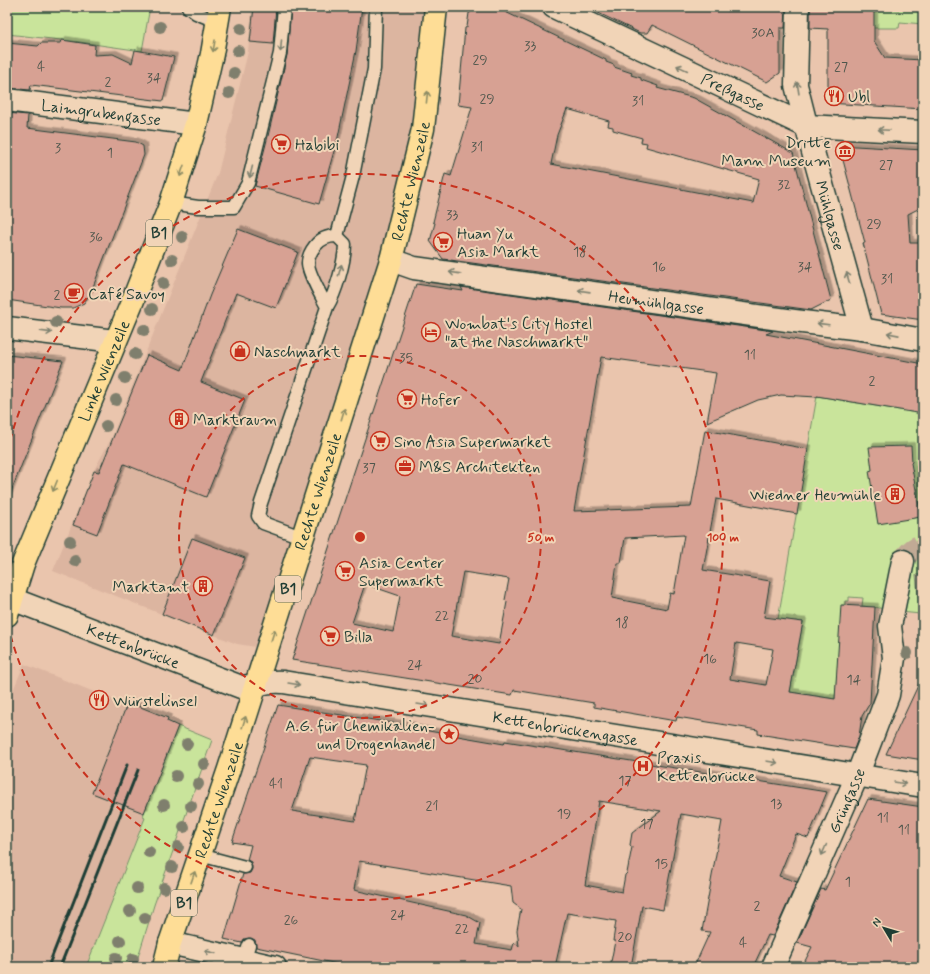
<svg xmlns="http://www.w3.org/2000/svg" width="930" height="974" font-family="Mynerve,sans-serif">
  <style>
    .built { fill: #dcb5a0 }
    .green { fill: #c9e49b; stroke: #749068 }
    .building { fill: #d7a193; stroke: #1f3d34; fill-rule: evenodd; filter: url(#shadow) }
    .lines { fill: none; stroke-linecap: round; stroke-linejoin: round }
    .minor-tunnel { stroke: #c1aa95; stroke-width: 22; stroke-dasharray: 22 11; stroke-linecap: butt }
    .service-casing { stroke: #1f3d34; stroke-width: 15 }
    .minor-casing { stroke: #1f3d34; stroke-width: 25 }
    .primary-casing { stroke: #1f3d34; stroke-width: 25 }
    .service { stroke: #f1d4b7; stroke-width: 12 }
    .minor { stroke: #f1d4b7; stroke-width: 22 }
    .primary { stroke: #fedd96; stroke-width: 22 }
    .rail { stroke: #1f3d34; stroke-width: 3 }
    .tree { fill: #7f7f6d }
    .oneway { stroke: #8e8d65 }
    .oneway2 { stroke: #7d816f }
    .ring { fill: none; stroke: #c8321e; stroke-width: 2; stroke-dasharray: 7 5 }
    .labels { text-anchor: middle; stroke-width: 4; stroke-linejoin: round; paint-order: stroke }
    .number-label { font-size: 14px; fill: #4d564c }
    .shield { fill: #f1d4b7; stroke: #5e6a5b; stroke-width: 1 }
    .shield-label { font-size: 15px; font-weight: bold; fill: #1f3d34 }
    .street-label { font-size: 16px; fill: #1f3d34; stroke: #f1d4b7 }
    .poi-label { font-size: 16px; fill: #1f3d34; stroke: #f1d4b7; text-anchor: start }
    .centre { fill: #c8321e; stroke: #f1d4b7; stroke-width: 2 }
    .ring-label { font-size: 12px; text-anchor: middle; font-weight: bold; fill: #c8321e; stroke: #f1d4b7; stroke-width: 4; stroke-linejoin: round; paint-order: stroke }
  </style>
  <defs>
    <filter id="shadow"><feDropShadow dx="3.5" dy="-3.5" stdDeviation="0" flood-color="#0004"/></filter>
  </defs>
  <rect width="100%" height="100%" fill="#eac5ad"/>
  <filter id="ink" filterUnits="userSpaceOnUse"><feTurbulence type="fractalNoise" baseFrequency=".025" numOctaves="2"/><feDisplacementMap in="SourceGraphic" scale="8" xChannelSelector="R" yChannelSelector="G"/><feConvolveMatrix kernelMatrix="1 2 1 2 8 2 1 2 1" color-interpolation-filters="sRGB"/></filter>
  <g filter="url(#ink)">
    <g class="built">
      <path d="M252,7H428L415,114L388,261L268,649L237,644L53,571L94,470L111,439L218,173L248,52Z"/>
      <path d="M24,664L127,705L106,758L158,778L144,813L143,817L145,818L86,967H7V705Z"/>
    </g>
    <g class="green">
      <path d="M7,7H150L142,51L79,42L7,34Z"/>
      <path d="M899,7H923V24L900,22L899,28H856L862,8L899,10Z"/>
      <path d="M817,396L923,414V574L916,575L920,614C900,613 882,607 862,606L863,598L849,597V601H845V605H842L835,699L790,692L803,622L778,619Z"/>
      <path d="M178,726L212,740L154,905L135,967H86L145,818L143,817L144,813Z"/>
    </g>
    <g class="building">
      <path d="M254,7H276L273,44L250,42Z"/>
      <path d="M291,7H362L356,51L338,137L319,204L255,186L268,136L287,55Z"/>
      <path d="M479,7H491L497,10L499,9L606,60V62L614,65V67L632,73L631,75L641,78V80L658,86L657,88L694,98L793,153L831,300L811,310L443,259L430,241L435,223L433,222L445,174L451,176L472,107L458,105L465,28L467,27L469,13ZM567,109L609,121L608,126L613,127V130L642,138L641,142L647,143L646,147L759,179L753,203L551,164L557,135Z"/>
      <path d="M586,7H720L728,11L733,7H786L785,28H780V73L767,82L652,25L647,33H640Z"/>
      <path d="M810,7H874V41L885,58L923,60V109L828,103V29L810,28Z"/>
      <path d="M62,40L95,45L94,55L113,54L132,63L135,50L174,57L163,101L31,85L30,90L7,88V43L38,46L41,43H61Z"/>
      <path d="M7,113L28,115L27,128L136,142L143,146L144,155L91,292L84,303L73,308H61L7,300Z"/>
      <path d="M839,145L923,150V202L918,209L908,214L910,243H923V320L881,314L863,243H865Z"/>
      <path d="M238,229L298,252L276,308L236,293L201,382L245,400L206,497L124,464L97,534L73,525L94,471L99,472L147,355L182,370L210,295Z"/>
      <path d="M416,284L463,291L461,287L773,331L766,334L923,364V414L817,396V397L781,395L758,400L707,422L716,373L601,357L574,511L691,507L705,430L808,449L797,514L716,499L703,570L770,581L764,617L803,622L790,692L835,699L841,605L875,607L870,703L862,716L859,736L854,749L758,734V730L677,717L676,721L594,707V703L514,690L512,695L292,660ZM684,535L674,594L670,593L667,609L612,598L617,563H621L625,538ZM463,572L509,579L505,600L507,602L499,644L451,636ZM365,584L400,596L393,632L352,623ZM736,643L773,649L766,685L730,679Z"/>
      <path d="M7,355L63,361L8,499H7Z"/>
      <path d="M911,446L912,462L911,463L921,517L878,524L869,471L872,470L869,447Z"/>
      <path d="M192,538L245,558L214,635L162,614Z"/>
      <path d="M923,675V760L886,754Z"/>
      <path d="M128,702L168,718L167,721L178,726L144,813L92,793Z"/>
      <path d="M278,705L412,726L411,728L504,744L505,741L827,792L808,838L796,834L779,876L797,882L773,936L768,935L753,967H694L710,932L702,931L722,821L681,814L663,910L642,906L631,967H610L615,941H613L616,921L567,913L555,967H337L338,964L256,947L255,940L251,938L244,939L242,943L224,939L243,874L250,873L252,869L251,862L247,860L251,845L232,842ZM310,757L366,765L355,821L292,811ZM599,801L661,811L632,833L630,845L632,847L627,873L625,875L622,892L585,885ZM359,861L511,886L513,903L521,909L517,930L519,946L514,943L512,950L476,944L480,923L466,915L354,890Z"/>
      <path d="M868,799L923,807V967H802L812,947L797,943L821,889L825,890Z"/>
    </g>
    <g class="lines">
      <path class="minor-tunnel" d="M903,561C908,552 913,548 923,544"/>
      <g class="service-casing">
        <g id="service">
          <path d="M188,7L196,13L218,22"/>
          <path d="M171,203L198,207H234L248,183L280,53L284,7"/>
          <path d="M337,236L353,176L374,69L376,7"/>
          <path d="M304,538L263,523L258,516L261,503L327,307C336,292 345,261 345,244L337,236C328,236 321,238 315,246C311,251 308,256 308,263C308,273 322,297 327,307"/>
          <path d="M200,855L245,867"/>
          <path d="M244,960L249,945"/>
        </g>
      </g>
      <g class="minor-casing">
        <g id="minor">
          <path id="s1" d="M554,7L806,126L923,132"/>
          <path id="s2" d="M798,7L796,85L813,152L862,329"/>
          <path id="s3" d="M7,100L196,124"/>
          <path id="s4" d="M391,260L414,268L794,321L862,329L923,340"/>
          <path d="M7,328L115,341"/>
          <path id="s5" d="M12,599L241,687C255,686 268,680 283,682L923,786"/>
          <path d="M170,943L275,967"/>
          <path id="s6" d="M773,967L857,776L888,695L894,658L890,626L903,561"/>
        </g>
      </g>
      <g class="primary-casing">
        <g id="primary">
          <path id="s7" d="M7,615L23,564L133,300L171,203L196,124L212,54L220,7"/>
          <path id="s8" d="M164,967L170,943L229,769L391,260L423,129L436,7"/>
        </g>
      </g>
      <use href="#service" class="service"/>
      <use href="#minor" class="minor"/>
      <use href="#primary" class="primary"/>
      <g class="rail">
        <path d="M48,967L127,765"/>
        <path d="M60,967L138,770"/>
      </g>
    </g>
    <g class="tree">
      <circle cx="160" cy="27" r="6"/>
      <circle cx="241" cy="29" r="6"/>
      <circle cx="238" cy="51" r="6"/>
      <circle cx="234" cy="73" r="6"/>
      <circle cx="229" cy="93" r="6"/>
      <circle cx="182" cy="237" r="6"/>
      <circle cx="172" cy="260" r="6"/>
      <circle cx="163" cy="283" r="6"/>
      <circle cx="152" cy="309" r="6"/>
      <circle cx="56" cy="322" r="6"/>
      <circle cx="144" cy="330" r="6"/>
      <circle cx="135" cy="354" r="6"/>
      <circle cx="125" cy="378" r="6"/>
      <circle cx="116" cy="400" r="6"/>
      <circle cx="106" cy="426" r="6"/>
      <circle cx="70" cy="541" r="6"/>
      <circle cx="75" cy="561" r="6"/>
      <circle cx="907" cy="653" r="6"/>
      <circle cx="187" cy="744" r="6"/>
      <circle cx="204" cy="764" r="6"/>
      <circle cx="176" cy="776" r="6"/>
      <circle cx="198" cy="784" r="6"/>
      <circle cx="164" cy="805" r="6"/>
      <circle cx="191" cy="806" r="6"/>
      <circle cx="184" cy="827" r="6"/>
      <circle cx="178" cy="847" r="6"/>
      <circle cx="149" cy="852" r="6"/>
      <circle cx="172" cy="867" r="6"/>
      <circle cx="137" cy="888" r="6"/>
      <circle cx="164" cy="888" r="6"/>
      <circle cx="130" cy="911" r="6"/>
      <circle cx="145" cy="918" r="6"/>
      <circle cx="120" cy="941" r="6"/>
      <circle cx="116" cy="958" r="6"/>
      <circle cx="133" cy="959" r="6"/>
    </g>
    <defs><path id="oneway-shaft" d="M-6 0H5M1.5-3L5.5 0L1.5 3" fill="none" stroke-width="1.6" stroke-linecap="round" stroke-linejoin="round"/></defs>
    <g class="oneway">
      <use href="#oneway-shaft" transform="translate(214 46) rotate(100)"/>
      <use href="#oneway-shaft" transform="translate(427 97) rotate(-84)"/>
      <use href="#oneway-shaft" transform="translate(182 171) rotate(109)"/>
      <use href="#oneway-shaft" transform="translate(343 414) rotate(-73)"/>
      <use href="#oneway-shaft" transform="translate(55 486) rotate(112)"/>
      <use href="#oneway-shaft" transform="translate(273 635) rotate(-72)"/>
      <use href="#oneway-shaft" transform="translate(244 722) rotate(-72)"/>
      <use href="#oneway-shaft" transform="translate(193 877) rotate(-71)"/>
    </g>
    <g class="oneway2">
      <use href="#oneway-shaft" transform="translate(281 46) rotate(95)"/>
      <use href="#oneway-shaft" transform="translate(682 68) rotate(-155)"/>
      <use href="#oneway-shaft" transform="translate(798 88) rotate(-99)"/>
      <use href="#oneway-shaft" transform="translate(884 130) rotate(-177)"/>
      <use href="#oneway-shaft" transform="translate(251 172) rotate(104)"/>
      <use href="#oneway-shaft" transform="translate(340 270) rotate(-74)"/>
      <use href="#oneway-shaft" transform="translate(455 273) rotate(-172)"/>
      <use href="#oneway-shaft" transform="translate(848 278) rotate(-106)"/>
      <use href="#oneway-shaft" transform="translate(584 291) rotate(-172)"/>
      <use href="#oneway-shaft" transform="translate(823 324) rotate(-173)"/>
      <use href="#oneway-shaft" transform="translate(46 332) rotate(7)"/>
      <use href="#oneway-shaft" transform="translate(893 334) rotate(-169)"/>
      <use href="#oneway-shaft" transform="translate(294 684) rotate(9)"/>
      <use href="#oneway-shaft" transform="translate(423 705) rotate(9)"/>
      <use href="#oneway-shaft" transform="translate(772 762) rotate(9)"/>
      <use href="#oneway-shaft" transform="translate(900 783) rotate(9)"/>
      <use href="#oneway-shaft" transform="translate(824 850) rotate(114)"/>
      <use href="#oneway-shaft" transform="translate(210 952) rotate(-167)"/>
    </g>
  </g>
  <g class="ring">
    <circle cx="360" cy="537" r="181"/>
    <path d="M7 452A363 363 0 1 1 7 622"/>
  </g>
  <defs>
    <g id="restaurant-ring" transform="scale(1)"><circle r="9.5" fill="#f1d4b7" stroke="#c8321e" stroke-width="1.5"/><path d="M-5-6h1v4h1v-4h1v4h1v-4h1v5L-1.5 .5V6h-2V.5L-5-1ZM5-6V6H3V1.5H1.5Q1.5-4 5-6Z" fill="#c8321e"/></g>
    <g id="supermarket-ring" transform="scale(1)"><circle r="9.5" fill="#f1d4b7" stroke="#c8321e" stroke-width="1.5"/><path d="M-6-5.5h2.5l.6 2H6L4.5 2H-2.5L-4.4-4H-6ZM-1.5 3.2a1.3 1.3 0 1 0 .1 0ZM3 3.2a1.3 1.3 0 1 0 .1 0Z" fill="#c8321e"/></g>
    <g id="museum-ring" transform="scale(1)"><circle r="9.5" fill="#f1d4b7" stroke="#c8321e" stroke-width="1.5"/><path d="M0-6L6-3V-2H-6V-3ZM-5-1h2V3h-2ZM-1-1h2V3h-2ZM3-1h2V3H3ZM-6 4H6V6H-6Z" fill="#c8321e"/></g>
    <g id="cafe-ring" transform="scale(1)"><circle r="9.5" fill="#f1d4b7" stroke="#c8321e" stroke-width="1.5"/><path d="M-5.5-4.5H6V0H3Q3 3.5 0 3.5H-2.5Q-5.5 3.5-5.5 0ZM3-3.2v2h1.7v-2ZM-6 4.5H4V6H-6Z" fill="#c8321e"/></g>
    <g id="hotel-ring" transform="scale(1)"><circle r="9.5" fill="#f1d4b7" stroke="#c8321e" stroke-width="1.5"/><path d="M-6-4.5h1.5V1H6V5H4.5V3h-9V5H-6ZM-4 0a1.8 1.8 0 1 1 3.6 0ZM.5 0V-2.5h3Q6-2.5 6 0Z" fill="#c8321e"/></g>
    <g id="shop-ring" transform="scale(1)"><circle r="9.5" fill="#f1d4b7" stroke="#c8321e" stroke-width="1.5"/><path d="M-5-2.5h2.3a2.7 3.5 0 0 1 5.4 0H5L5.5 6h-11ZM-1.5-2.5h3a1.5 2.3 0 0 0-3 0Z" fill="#c8321e"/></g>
    <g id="building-ring" transform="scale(1)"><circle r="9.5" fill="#f1d4b7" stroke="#c8321e" stroke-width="1.5"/><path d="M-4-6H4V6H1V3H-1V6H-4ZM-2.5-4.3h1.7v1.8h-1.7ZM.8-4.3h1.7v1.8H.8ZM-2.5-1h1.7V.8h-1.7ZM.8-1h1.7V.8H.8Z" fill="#c8321e"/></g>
    <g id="office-ring" transform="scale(1)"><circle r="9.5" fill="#f1d4b7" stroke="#c8321e" stroke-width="1.5"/><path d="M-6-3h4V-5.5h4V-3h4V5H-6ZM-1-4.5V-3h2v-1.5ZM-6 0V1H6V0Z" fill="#c8321e"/></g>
    <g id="sight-ring" transform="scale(1)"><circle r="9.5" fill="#f1d4b7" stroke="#c8321e" stroke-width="1.5"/><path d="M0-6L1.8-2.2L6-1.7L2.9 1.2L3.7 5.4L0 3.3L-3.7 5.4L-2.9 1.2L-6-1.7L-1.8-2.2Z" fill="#c8321e"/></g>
    <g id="hospital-ring" transform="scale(1)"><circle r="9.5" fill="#f1d4b7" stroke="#c8321e" stroke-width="1.5"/><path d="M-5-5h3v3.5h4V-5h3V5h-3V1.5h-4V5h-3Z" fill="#c8321e"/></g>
  </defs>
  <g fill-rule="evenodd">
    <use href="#restaurant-ring" x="834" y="96"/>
    <use href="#supermarket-ring" x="281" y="144"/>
    <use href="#museum-ring" x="845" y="151"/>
    <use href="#supermarket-ring" x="443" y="242"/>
    <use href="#cafe-ring" x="74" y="293"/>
    <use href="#hotel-ring" x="431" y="332"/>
    <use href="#shop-ring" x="240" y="351"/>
    <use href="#supermarket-ring" x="407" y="399"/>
    <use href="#building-ring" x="179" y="419"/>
    <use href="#supermarket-ring" x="380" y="441"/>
    <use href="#office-ring" x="405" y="466"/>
    <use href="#building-ring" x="895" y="494"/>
    <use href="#supermarket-ring" x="345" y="571"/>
    <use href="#building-ring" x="203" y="586"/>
    <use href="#supermarket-ring" x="330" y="636"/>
    <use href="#restaurant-ring" x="99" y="700"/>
    <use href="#sight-ring" x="449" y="734"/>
    <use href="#hospital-ring" x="643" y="766"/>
  </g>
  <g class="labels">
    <g class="number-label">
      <text x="763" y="37">30A</text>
      <text x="530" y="50">33</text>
      <text x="480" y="64">29</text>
      <text x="41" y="71">4</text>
      <text x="841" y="71">27</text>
      <text x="154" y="82">34</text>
      <text x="108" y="86">2</text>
      <text x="487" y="103">29</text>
      <text x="638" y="105">31</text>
      <text x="477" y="151">31</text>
      <text x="58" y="152">3</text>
      <text x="110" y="157">1</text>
      <text x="886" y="169">27</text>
      <text x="784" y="189">32</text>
      <text x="452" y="219">33</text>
      <text x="874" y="228">29</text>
      <text x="96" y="241">36</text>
      <text x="580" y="256">18</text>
      <text x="659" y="271">16</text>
      <text x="805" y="271">34</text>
      <text x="887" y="283">31</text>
      <text x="57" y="299">2</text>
      <text x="750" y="359">11</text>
      <text x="406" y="362">35</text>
      <text x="872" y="385">2</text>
      <text x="369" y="472">37</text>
      <text x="442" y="620">22</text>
      <text x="622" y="627">18</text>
      <text x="710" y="663">16</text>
      <text x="415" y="669">24</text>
      <text x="475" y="683">20</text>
      <text x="854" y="684">14</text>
      <text x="625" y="785">17</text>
      <text x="276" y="788">41</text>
      <text x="776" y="808">13</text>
      <text x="432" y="810">21</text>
      <text x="564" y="818">19</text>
      <text x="883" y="822">11</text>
      <text x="647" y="828">17</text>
      <text x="904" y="834">11</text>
      <text x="661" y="868">15</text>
      <text x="848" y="886">1</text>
      <text x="757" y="910">2</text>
      <text x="398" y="919">24</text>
      <text x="291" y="924">26</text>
      <text x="462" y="933">22</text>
      <text x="625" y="941">20</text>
      <text x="743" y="947">4</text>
    </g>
    <g class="shield">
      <rect x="146" y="220" width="26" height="26" rx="3"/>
      <rect x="275" y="576" width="26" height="26" rx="3"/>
      <rect x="171" y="890" width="26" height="26" rx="3"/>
    </g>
    <g class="shield-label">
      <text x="159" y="238">B1</text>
      <text x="288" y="594">B1</text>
      <text x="184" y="908">B1</text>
    </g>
    <g class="street-label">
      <text dy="6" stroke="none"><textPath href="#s1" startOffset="198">Preßgasse</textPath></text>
      <text dy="6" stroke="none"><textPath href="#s3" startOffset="95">Laimgrubengasse</textPath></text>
      <text dy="6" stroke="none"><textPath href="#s8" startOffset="824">Rechte Wienzeile</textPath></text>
      <text dy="6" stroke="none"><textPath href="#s2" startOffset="213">Mühlgasse</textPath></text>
      <text dy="6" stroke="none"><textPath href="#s4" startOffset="269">Heumühlgasse</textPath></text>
      <text dy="6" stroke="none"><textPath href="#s7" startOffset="263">Linke Wienzeile</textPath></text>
      <text dy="6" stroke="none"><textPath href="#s8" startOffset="500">Rechte Wienzeile</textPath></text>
      <text dy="6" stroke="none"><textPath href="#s5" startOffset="130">Kettenbrücke</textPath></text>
      <text dy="6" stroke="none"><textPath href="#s5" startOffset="574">Kettenbrückengasse</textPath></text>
      <text dy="6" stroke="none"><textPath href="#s8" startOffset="176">Rechte Wienzeile</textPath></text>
      <text dy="6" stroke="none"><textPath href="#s6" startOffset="182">Grüngasse</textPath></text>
    </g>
    <g class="poi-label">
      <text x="848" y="102">Ubl</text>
      <text x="831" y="148" text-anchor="end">Dritte<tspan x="831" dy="18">Mann Museum</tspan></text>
      <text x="295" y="150">Habibi</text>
      <text x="457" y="239">Huan Yu<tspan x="457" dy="18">Asia Markt</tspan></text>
      <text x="88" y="299">Café Savoy</text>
      <text x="445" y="329">Wombat's City Hostel<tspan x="445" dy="18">"at the Naschmarkt"</tspan></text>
      <text x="254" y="357">Naschmarkt</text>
      <text x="421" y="405">Hofer</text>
      <text x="193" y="425">Marktraum</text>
      <text x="394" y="447">Sino Asia Supermarket</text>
      <text x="419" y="472">M&amp;S Architekten</text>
      <text x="881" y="500" text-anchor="end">Wiedner Heumühle</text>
      <text x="359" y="568">Asia Center<tspan x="359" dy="18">Supermarkt</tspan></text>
      <text x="189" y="592" text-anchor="end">Marktamt</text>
      <text x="344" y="642">Billa</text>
      <text x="113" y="706">Würstelinsel</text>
      <text x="435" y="731" text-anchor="end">A.G. für Chemikalien-<tspan x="435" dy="18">und Drogenhandel</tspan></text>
      <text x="657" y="763">Praxis<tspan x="657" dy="18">Kettenbrücke</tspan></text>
    </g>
  </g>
  <circle cx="360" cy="537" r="6" class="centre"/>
  <g class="ring-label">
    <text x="541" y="541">50 m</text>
    <text x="723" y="541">100 m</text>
  </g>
  <rect width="930" height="974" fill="none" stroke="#f1d4b7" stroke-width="24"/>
  <rect x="12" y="12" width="906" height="950" fill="none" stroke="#1f3d34" stroke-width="1.5" filter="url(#ink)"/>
  <g transform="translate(884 928) rotate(308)" stroke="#f1d4b7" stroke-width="3" paint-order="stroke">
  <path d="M0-3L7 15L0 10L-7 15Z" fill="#1f3d34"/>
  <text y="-6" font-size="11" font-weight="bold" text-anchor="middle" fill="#1f3d34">N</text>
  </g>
</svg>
